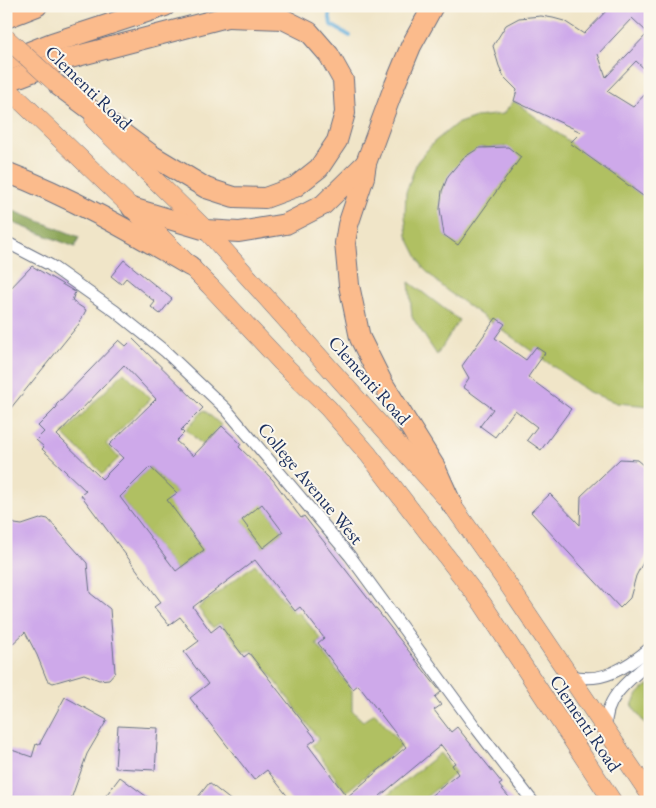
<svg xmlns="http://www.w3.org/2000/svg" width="656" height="808" font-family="'EB Garamond',serif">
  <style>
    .green { fill: #b0c062; stroke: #667860; fill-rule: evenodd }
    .forest { fill: #8ca658; stroke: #546a5b }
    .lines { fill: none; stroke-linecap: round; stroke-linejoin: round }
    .stream { stroke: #63addb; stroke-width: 4 }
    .building { fill: #cea9ea; fill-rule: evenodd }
    .street-casing { stroke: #666f83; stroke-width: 13 }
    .primary-casing { stroke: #666f83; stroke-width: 19 }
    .highway-casing { stroke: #666f83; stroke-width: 22 }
    .street { stroke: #fff; stroke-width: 11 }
    .primary { stroke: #fbbb8c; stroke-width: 18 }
    .highway { stroke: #fbbb8c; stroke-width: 20 }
    .primary-bridge-casing { stroke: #666f83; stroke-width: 19; stroke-linecap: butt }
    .primary-bridge { stroke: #fbbb8c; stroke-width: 18 }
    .labels { text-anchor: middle; stroke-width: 4; stroke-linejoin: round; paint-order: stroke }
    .street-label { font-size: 19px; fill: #1b2f5e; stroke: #fbf7ec }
  </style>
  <rect width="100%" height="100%" fill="#fbf7ec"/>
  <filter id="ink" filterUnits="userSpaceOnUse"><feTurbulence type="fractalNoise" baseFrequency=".02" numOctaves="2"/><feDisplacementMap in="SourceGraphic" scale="10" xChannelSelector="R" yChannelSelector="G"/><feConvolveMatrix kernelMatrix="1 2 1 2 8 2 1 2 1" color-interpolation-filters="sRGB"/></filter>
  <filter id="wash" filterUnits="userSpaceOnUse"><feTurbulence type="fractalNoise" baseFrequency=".0096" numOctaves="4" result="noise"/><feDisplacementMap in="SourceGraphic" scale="20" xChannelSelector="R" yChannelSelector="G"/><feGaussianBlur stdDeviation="1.12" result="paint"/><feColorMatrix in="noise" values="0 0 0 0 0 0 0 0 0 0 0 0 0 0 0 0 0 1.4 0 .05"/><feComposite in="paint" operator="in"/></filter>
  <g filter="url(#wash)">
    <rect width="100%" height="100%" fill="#f0e5c8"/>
    <g class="green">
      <path d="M514,101L650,201V406L617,403L589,392L446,290L423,268L407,236L405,215L406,192L417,162L434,142L456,124L476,117L503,114ZM507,147L449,238V239L444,235L479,148Z"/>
      <path d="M409,282L459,320L437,355L412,317Z"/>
      <path d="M124,372L151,399L106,444L119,458L103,474L63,434Z"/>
      <path d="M204,410L221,425L202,445L186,429Z"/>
      <path d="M150,467L177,493L168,500L204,548L203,550L176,571L120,497Z"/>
      <path d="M255,494L283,532L263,548L242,520Z"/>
      <path d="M255,564L294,613L299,612L321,639L316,643L352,690V711L363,721L375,713L402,746L346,792L312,745L318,740L317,737L252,650L244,652L220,623L213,628L198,608Z"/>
      <path d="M650,684V731L632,706C635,696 642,689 650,684Z"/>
      <path d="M440,753L456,773L420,802H389L385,797Z"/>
    </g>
    <path class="forest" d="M6,208L79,237L75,247L6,220Z"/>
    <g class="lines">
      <path class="stream" d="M328,6L331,25L350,36"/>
    </g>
    <g id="blocks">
      <g class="building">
        <path d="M611,6H650V74L636,61L607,91L633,107L650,89V201L570,143L581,132L514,101L517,90L504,77L499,66L493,46L506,25L519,18L541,16L553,18L564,21L584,34ZM632,18L648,33L606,77L598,54Z"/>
        <path d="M508,147L521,157L458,245L444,235L440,209L442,191L448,176L463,158L479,148Z"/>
        <path d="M124,260L172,299L160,314L151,307L155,302L126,278L121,284L111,276Z"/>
        <path d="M32,266L75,292L72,301L86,310L79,324L6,414V293Z"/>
        <path d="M496,318L505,324L495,338L526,360L536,347L545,353L528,377L571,409L541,450L527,440L537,427L515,410L495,437L480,426L493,409L463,387L469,378L462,366Z"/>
        <path d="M133,339L203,408L181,430L184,433L176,441L193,456L222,426L241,444L239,447L273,480L301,518L304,516L432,681L441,692L435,697L441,705L434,710L451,732L457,727L502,783L499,785L513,802H423L458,774L452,765L455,763L441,745L380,796L385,802H292L267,770L254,780L190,698L208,684L184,652L199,641L180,617L169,625L154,607L161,602L81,495L86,491L42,449L44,447L36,440L44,432L38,426L57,407L56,405L119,340L126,346ZM124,365L156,399L109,445L123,458L102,479L57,435ZM150,467L177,493L167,500L204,550L176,571L120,497ZM262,504L283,532L263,548L242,520ZM255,560L295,611L300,607L324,638L318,643L353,689L358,685L406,747L347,797L308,745L316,739L249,653L244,657L220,625L211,632L193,607Z"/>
        <path d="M620,459L637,460L644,466L650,467V549L636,576L630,598L620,608L531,512L550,494L580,525L581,496Z"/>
        <path d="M6,517L15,524L22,525L43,518L48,519L87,563L90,593L110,609L115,672L109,679L99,680L84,674L53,683L47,680L37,655L25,632L6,650Z"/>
        <path d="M65,697L107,720L87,754L70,802H6V748L32,757L36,744L39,745Z"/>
        <path d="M118,726L158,728L155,770L115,768Z"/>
        <path d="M120,777L154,802H101Z"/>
        <path d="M209,783L233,802H194Z"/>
      </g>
    </g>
  </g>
  <g filter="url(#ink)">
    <use href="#blocks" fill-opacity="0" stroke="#666f83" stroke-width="1"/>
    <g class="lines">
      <g class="street-casing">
        <g id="street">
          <path d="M6,242L50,265L115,311L166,352L226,409L350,556L476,728L533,802"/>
          <path d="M570,675C600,685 628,667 650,648"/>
          <path d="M606,728C604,698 629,680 650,662"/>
        </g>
      </g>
      <g class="primary-casing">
        <g id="primary">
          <path d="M6,87L132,208L210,286L281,362L328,408L368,454L482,603L613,802"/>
          <path d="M94,120L206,230L452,505L503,577L650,795"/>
        </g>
      </g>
      <g class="highway-casing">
        <g id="highway">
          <path d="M433,6L411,46L394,87L366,163L364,177L348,225L345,243L349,285L360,338L382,382L435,467L452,505"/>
          <path d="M6,18L37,6"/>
          <path d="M6,61L52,43L165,6"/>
          <path d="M6,82L66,59L238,14"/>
          <path d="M59,86L153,156L206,188L234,197L265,198L295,187L319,168L337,141L345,113L343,80L329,55L309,32L283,19L227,17"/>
          <path d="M6,172C71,197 130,231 190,266"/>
          <path d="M132,208L206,230L239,232L286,224L323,205L366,163"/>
        </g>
      </g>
      <use href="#street" class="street"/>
      <use href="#primary" class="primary"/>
      <use href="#highway" class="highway"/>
      <g class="primary-bridge-casing">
        <path id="primary-bridge" d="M6,38L59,86"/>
      </g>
      <use href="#primary-bridge" class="primary-bridge"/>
    </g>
  </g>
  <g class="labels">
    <g class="street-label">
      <text transform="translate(89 87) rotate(44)" y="7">Clementi Road</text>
      <text transform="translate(370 380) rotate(48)" y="7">Clementi Road</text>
      <text transform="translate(311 483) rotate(50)" y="7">College Avenue West</text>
      <text transform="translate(586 723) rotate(56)" y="7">Clementi Road</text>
    </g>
  </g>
  <rect width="656" height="808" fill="none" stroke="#fbf7ec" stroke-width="25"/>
</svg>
